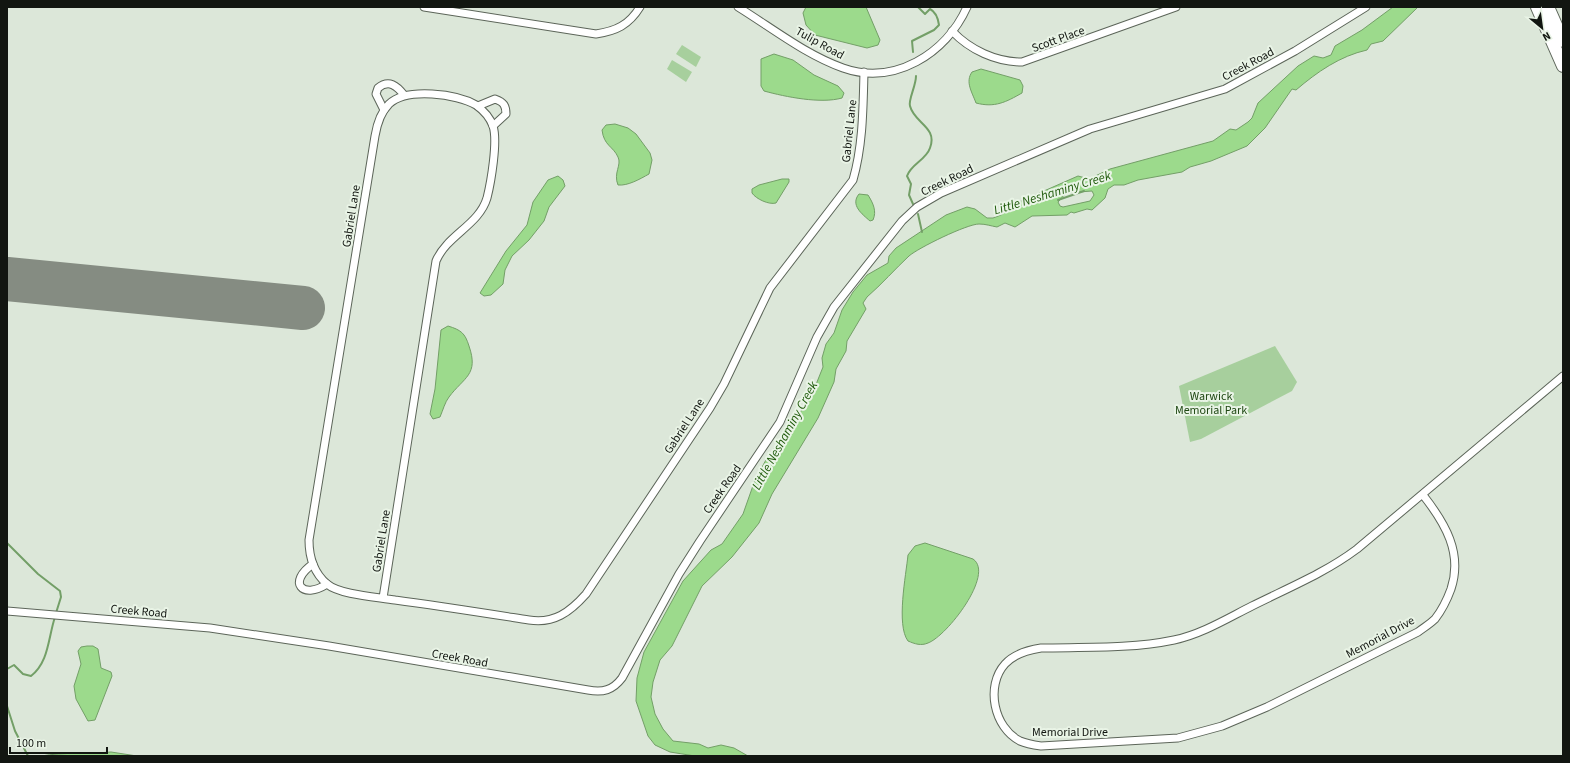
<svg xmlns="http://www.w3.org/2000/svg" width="1570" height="763" font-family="'Source Sans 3',sans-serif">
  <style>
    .green { fill: #a7cf9d }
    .water { fill: #9cda8c; stroke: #739f67; fill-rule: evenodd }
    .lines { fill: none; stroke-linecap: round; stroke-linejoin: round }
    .stream { stroke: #739f67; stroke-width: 2 }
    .runway { stroke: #858c82; stroke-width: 44 }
    .minor-casing { stroke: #5c6559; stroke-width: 9 }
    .trunk-casing { stroke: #5c6559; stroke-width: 14 }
    .minor { stroke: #fff; stroke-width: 7 }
    .trunk { stroke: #fff; stroke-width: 12 }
    .labels { text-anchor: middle; stroke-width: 4; stroke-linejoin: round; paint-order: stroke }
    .street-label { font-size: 12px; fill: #121611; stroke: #e9f4e6 }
    .park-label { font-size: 12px; fill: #204814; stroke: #e9f4e6 }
    .water-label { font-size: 13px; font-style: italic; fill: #205b0c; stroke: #e9f4e6 }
  </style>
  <rect width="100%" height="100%" fill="#dce7d9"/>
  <g class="green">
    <path d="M682,45L701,57L696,67L676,54Z"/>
    <path d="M672,60L692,72L686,82L667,69Z"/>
    <path d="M1275,346L1297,382L1292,391L1201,439L1190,442L1179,386Z"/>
  </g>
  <g class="water">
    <path d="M806,7H866L880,40L878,45L867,48L815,35L806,25L803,13Z"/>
    <path d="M1393,7H1418L1383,41L1371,44L1367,50C1340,56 1317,72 1296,90L1292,89L1265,128L1247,146L1211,161L1190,167L1182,172L1138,180L1124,185H1114L1108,189L1105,198L1092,210L1087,209L1074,213L1071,212L1067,215L1032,216L1015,227L1005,223L997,227C991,226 986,224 979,224C967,224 918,248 909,256C895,269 882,284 867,297L863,303L866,309L847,341L846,351L836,369L834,382L818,418L772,494L759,523L732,557L702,586L672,646L660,660L653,682L651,697L655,714L663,729L673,741L699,744L708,748L721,745L734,748L748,756H695L670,752L655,745L648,736L636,701L637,678L644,652L683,581L711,550L722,544L743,514L755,480L767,458L797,418L815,387L823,367L822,358L826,344L834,333L842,310L853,292L867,275L888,263L889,256L896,248L946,215L967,207L975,209L987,218H993L1001,215L1019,202L1078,176L1089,179L1110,169L1213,141L1230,129L1236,130L1248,122L1252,118L1258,103L1298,66L1314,56L1323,58L1331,55L1335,46L1362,30ZM1092,191L1094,195L1090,201L1063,207L1060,206L1058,202L1066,193Z"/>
    <path d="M774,54L793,60L814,75L838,86L844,93L842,98C821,104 786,97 764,91L761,86V59Z"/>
    <path d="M981,69L1020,80L1023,86L1022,93C1006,102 995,108 976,103C972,92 965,82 972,72Z"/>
    <path d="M615,124L628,128L636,134L650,153L652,160L649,174C640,179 628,186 618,185C613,173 622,165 618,157C613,146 604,146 602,130L606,125Z"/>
    <path d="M558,176L563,180L565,186L549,207L544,221L529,240L512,256L505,270L503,284L491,295L484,296L480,293L506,251L527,225L533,202L548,180Z"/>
    <path d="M782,179H789V182L776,203C769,205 756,199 752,193V189L759,185Z"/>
    <path d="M859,194L868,195C873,203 877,211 873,220L870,221C862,214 850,205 859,194Z"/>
    <path d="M448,326C461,330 465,333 469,346C479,375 464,377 449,397C445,402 443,410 440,417L433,419L430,414L435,389L441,330Z"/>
    <path d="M925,543L973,559C995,574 947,636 928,643C921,646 915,644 908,641C896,625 906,575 908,555L915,546Z"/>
    <path d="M87,646H93L98,649L101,668L111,672L112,676L95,720L88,721L76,699L74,686L81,664L78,651L81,647Z"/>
    <path d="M111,752L137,756H41C64,752 88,754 111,752Z"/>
  </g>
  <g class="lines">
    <g class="stream">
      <path d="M913,52L912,41L934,30L939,25C938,18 936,12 930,9L925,14L918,7"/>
      <path d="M1058,200L1084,191"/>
      <path d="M913,204L909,195L911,184L907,176C911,164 926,160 930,148C938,127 914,123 910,106C908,100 916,86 916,76"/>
      <path d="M918,214L922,232"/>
      <path d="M7,543L38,574L60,591L61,597L56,613"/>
      <path d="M7,669L14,665L23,674L31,676C49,662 48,638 55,617"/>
      <path d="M7,706L15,731L28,756"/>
    </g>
    <path class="runway" d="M7,279L303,308"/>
    <g class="minor-casing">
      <g id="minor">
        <path d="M424,7L596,34C616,31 629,25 640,7"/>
        <path d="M738,7C772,28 806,55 843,68C894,86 946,54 967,7"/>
        <path d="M952,31C970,50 996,62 1022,62L1176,7"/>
        <path d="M478,106L495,99C504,102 506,106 506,114L493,126"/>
        <path d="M384,110L376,94L378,88C389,79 397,86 404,95"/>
        <path d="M1423,495C1445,523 1463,553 1451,589C1447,600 1442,610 1435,619C1430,624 1423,628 1418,632L1267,707L1222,726L1178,738L1041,746C1034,745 1027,744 1020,741C994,728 985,686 1005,664C1014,654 1028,650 1041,648C1085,647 1131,649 1174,640C1202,634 1228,618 1252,606C1288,588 1325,573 1357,549L1563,376"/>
        <path d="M313,564C287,582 302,600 327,584"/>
        <path d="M383,598L436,261C447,235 479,225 487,198C491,182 498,141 493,126C490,118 483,110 476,105C457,94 407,87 389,104C380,113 377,124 375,136L309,540C309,557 314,573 327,584C340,595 378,597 395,600C440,606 484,613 529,620C554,624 570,612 586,594L710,408L724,384L770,288L853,180C863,145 863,109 864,72"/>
        <path d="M7,611L210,628L329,646L588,690C603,693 613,690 622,678L679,574L700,541L780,422L817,337L834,307L902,221L917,207L941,193L1090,129L1225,89L1295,51L1366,7"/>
      </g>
    </g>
    <g class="trunk-casing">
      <g id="trunk">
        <path d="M1537,7L1563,66"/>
        <path d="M1548,7L1563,41"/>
      </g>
    </g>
    <use href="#minor" class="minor"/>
    <use href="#trunk" class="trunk"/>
  </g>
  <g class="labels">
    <g class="street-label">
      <text transform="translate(1058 39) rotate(-20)" y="4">Scott Place</text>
      <text transform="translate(820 43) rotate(29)" y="4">Tulip Road</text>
      <text transform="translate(1248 64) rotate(-28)" y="4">Creek Road</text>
      <text transform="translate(849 131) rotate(-84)" y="4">Gabriel Lane</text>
      <text transform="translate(947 180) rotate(-26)" y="4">Creek Road</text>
      <text transform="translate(351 216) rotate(-81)" y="4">Gabriel Lane</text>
      <text transform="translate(684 426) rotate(-57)" y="4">Gabriel Lane</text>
      <text transform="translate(722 489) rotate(-55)" y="4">Creek Road</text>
      <text transform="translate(381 541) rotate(-81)" y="4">Gabriel Lane</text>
      <text transform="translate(139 611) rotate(5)" y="4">Creek Road</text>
      <text transform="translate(1380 637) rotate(-28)" y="4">Memorial Drive</text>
      <text transform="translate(460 658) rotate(10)" y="4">Creek Road</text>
      <text x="1070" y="736">Memorial Drive</text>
    </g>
    <g class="park-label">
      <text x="1211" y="400">Warwick<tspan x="1211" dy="14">Memorial Park</tspan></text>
    </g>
    <g class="water-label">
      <text transform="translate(1052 192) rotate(-17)" y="5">Little Neshaminy Creek</text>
      <text transform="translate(784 435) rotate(-61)" y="5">Little Neshaminy Creek</text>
    </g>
  </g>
  <rect width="1570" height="763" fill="none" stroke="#121611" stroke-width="16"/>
  <g transform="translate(1542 28) rotate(151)" stroke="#e9f4e6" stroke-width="3" paint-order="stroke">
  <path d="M0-3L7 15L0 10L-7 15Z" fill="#121611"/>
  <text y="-6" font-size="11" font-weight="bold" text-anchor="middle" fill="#121611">N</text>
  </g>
  <path d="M10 747v6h97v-6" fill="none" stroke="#121611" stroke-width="2"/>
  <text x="16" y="747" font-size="12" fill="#121611" stroke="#e9f4e6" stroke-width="3" paint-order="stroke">100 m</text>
</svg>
